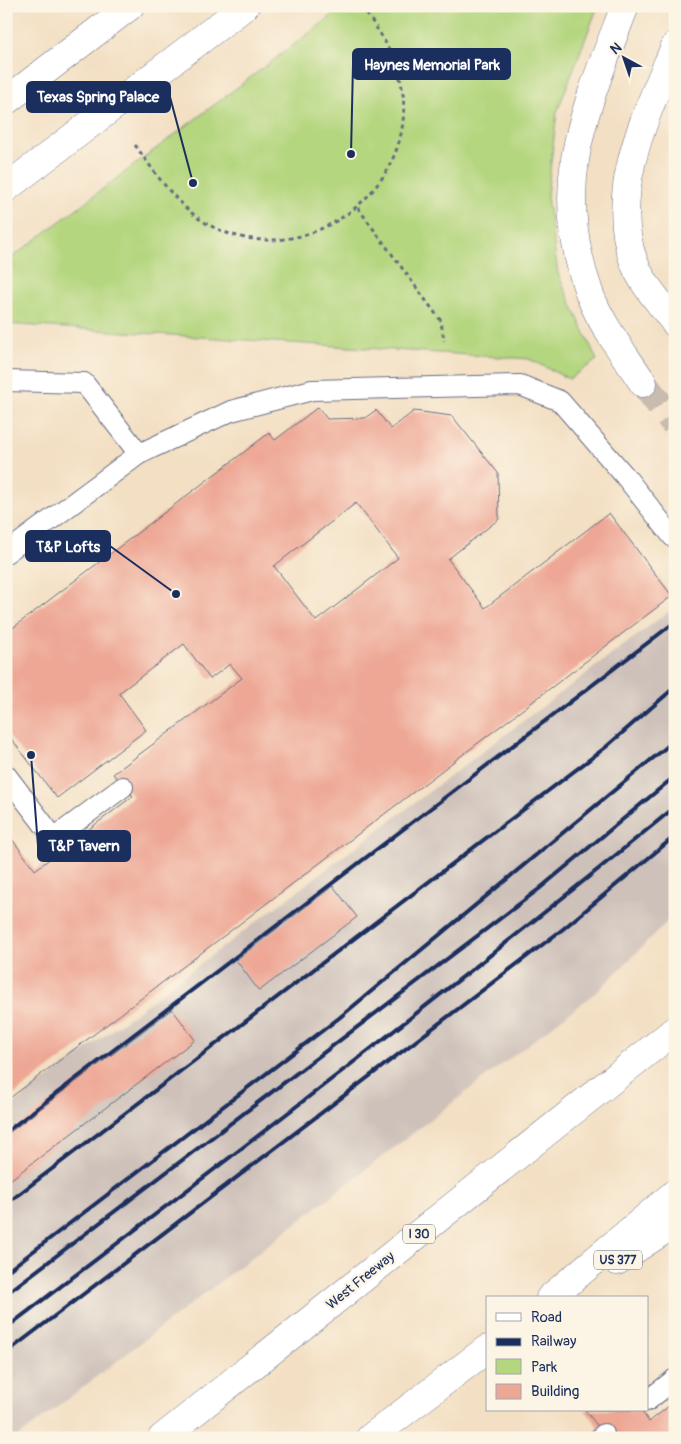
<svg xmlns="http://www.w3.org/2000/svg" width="681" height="1444" font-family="Pangolin,sans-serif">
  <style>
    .industrial { fill: #cec1ba }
    .green { fill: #b4d67e; stroke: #68826e }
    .building { fill: #eea795; fill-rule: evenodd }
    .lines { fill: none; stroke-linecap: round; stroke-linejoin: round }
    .secondary-tunnel { stroke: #c8bcaf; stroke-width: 28; stroke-dasharray: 28 14; stroke-linecap: butt }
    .lane-casing { stroke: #676d81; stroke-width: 22 }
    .secondary-casing { stroke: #676d81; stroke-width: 29 }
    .highway-casing { stroke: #676d81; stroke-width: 29 }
    .path { stroke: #676d81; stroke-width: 3; stroke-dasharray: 4 4; stroke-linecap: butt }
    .lane { stroke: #fff; stroke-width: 20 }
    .secondary { stroke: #fff; stroke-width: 28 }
    .highway { stroke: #fff; stroke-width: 28 }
    .rail { stroke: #1b2f5e; stroke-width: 4 }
    .labels { text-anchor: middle; stroke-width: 5; stroke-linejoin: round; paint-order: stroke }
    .shield { fill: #fcf5e5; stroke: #5e6a86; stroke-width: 1 }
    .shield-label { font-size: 12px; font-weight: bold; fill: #1b2f5e }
    .street-label { font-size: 14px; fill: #1b2f5e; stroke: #fcf5e5 }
    .leader { fill: none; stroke: #1b2f5e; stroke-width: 2 }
    .callout-dot { fill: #1b2f5e; stroke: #fcf5e5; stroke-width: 2 }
    .callout { fill: #1b2f5e; stroke: #1b2f5e; stroke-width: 2 }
    .callout-label { font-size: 15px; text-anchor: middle; font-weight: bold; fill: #fff }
  </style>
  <rect width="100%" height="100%" fill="#fcf5e5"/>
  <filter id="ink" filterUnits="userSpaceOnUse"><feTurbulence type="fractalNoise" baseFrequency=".02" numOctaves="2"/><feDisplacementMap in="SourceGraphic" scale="10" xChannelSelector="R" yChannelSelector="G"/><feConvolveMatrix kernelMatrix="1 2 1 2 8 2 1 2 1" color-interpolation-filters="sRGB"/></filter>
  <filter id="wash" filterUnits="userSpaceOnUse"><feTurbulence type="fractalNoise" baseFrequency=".0096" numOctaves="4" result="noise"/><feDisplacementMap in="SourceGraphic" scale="20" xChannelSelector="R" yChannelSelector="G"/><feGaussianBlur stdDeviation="1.12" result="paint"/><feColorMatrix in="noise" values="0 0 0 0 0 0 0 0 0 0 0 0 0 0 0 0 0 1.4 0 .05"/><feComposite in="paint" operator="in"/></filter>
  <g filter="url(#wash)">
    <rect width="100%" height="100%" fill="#f3dfc3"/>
    <path class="industrial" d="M675,607V914L600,989L17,1438H6V1110Z"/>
    <path class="green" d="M345,6H598L557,112L547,196L558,274L597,360L569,379L529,359L6,324V262Z"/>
    <g id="blocks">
      <g class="building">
        <path d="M318,407L327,419L365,418L376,410L391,429L414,411L452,416L498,473L499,519L448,559L485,608L609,513L672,596L6,1101V831L35,870L133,796L113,774L242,678L230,664L210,679L184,644L119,693L146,730L57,798L6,732V633L269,433L275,440ZM356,503L398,558L316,621L274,566Z"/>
        <path d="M333,886L357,917L259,991L236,960Z"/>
        <path d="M172,1009L195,1040L6,1183V1135Z"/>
        <path d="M675,1401V1438H607L585,1410H641L649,1422Z"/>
      </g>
    </g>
  </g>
  <g filter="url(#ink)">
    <use href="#blocks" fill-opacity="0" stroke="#676d81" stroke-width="1"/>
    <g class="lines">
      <path class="secondary-tunnel" d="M643,383L675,424"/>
      <g class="lane-casing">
        <g id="lane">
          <path d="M6,381L84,383L139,454L6,553"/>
          <path d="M139,454L231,411L312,390L520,385L560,401L625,476L673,537"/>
          <path d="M6,775L54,838L123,787"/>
          <path d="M647,1401L675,1379"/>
          <path d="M600,1438L604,1434"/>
        </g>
      </g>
      <g class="secondary-casing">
        <g id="secondary">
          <path d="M625,6C585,110 549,183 590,295C602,326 625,355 643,383"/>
          <path d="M675,46C648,111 607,191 634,262C642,284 661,304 675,323"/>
          <path d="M6,101L130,6"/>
          <path d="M6,188L245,6"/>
        </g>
      </g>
      <g class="highway-casing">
        <g id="highway">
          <path d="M617,1261L675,1223"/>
          <path d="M550,1298L675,1193"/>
          <path d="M162,1438L675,1030"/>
          <path d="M370,1438L487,1349"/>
        </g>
      </g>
      <g class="path">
        <path d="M135,145C157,175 179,210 213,227C303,272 414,194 403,94C399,60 381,33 361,6"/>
        <path d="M358,208L441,321L444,341"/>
      </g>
      <use href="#lane" class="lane"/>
      <use href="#secondary" class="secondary"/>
      <use href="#highway" class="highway"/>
      <g class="rail">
        <path d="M6,1132L675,622"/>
        <path d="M6,1204L544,794L606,747L675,687"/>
        <path d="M6,1272L339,1018L675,740"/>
        <path d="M6,1294L539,889L675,776"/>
        <path d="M6,1328C231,1157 456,986 675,807"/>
        <path d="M6,1353L563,929L675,836"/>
      </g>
    </g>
  </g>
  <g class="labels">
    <g class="shield">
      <rect x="403" y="1224.5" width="32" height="19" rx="4"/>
      <rect x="594" y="1250.5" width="48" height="19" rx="4"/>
    </g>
    <g class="shield-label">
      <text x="419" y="1238">I 30</text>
      <text x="618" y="1264">US 377</text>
    </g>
    <g class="street-label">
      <text transform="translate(360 1280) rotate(-39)" y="5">West Freeway</text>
    </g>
  </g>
  <path class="leader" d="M351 154L353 64M193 183L170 97M176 594L110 546M31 755L38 846"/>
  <g class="callout-dot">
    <circle cx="351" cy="154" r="5"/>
    <circle cx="193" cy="183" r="5"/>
    <circle cx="176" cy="594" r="5"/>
    <circle cx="31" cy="755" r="5"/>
  </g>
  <g class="callout">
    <rect x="353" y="49" width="157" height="30" rx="5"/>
    <rect x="27" y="82" width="143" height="30" rx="5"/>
    <rect x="26" y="531" width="84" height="30" rx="5"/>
    <rect x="38" y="831" width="92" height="30" rx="5"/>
  </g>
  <g class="callout-label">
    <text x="432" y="70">Haynes Memorial Park</text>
    <text x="98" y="102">Texas Spring Palace</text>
    <text x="68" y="552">T&amp;P Lofts</text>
    <text x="84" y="851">T&amp;P Tavern</text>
  </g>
  <rect width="681" height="1444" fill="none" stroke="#fcf5e5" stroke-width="25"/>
  <rect x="486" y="1296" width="162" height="115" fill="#fcf5e5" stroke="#a2a6af"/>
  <rect x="496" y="1313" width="25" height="8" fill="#ffffff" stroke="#a2a6af"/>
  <text x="531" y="1322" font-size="15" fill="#1b2f5e">Road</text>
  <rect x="496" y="1338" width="25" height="8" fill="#1b2f5e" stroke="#a2a6af"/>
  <text x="531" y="1346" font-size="15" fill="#1b2f5e">Railway</text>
  <rect x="496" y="1359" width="25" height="15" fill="#b4d67e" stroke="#a2a6af"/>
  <text x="531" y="1372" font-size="15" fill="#1b2f5e">Park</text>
  <rect x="496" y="1384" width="25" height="15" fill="#eea795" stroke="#a2a6af"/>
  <text x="531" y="1396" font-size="15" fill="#1b2f5e">Building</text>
  <g transform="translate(624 58) rotate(320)" stroke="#fcf5e5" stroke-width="4" paint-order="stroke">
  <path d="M0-4L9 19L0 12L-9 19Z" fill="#1b2f5e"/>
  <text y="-8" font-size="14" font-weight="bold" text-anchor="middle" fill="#1b2f5e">N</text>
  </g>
</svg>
